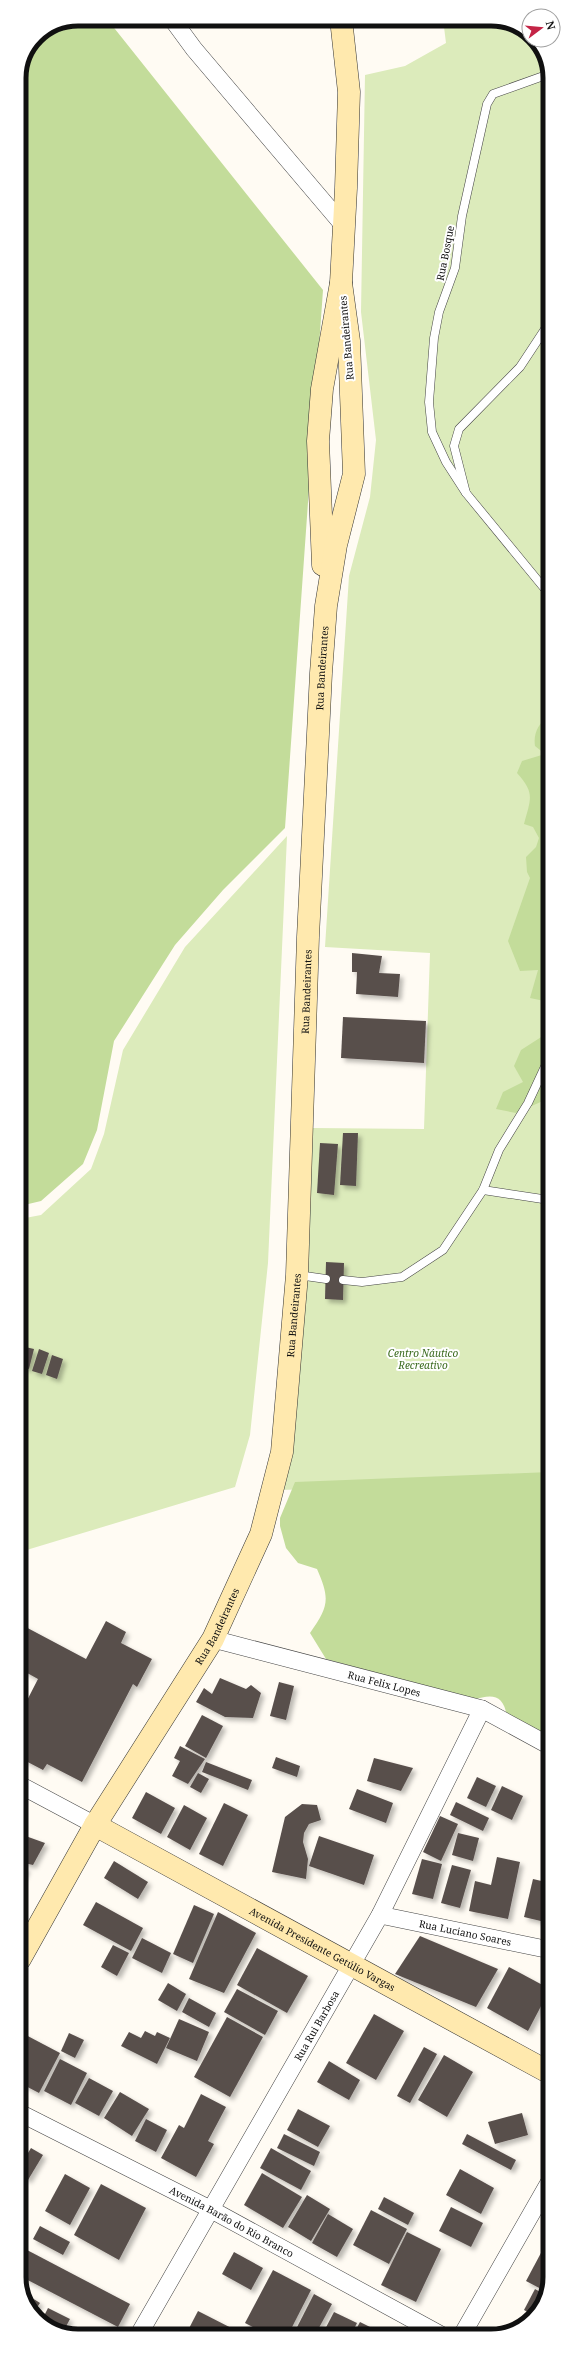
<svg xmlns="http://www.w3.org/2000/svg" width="569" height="2355" font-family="'Noto Serif',serif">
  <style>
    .green { fill: #dcebbb }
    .forest { fill: #c3dc9a }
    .building { fill: #594f4c; filter: url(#shadow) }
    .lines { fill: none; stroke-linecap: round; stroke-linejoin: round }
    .lane-casing { stroke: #434343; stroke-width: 9 }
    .street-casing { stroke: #434343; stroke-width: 18 }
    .secondary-casing { stroke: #323232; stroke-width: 23 }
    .lane { stroke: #fff; stroke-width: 8 }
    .street { stroke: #fff; stroke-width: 17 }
    .secondary { stroke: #ffe9ae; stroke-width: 22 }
    .labels { text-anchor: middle; stroke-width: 4; stroke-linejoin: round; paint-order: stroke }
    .street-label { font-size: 10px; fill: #101010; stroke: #fff }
    .park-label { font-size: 10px; font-style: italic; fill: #3a6a1e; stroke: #fff }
    .rim { fill: none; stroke: #101010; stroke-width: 5 }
  </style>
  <defs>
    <filter id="shadow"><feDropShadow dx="3.5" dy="3.5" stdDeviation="2" flood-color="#0004"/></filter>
  </defs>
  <rect width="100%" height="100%" fill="#fffbf3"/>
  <g class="green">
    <path d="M443,19H499L529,34V40H535L549,66L550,1482L280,1490L313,1128L424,1129L430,953L325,947L349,576L370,497L376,440L361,312L365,75L405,66L446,43Z"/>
    <path d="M287,836L268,1263L250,1435L235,1487L20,1552V1219L41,1215L91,1169L104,1134L123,1050L185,947Z"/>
  </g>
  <g class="forest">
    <path d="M78,19H107L323,290L285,828L223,890L175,945L114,1041L97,1130L83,1164L41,1201L20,1206L19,77L36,36Z"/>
    <path d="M549,716V1002L530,998L538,970L520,971L508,941L530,878L527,872L526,857L536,847L539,838L533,827L524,824C531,798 535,793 517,773L522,761L545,754L535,746C533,733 539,723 549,716Z"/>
    <path d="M549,1032V1103L545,1100L516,1113L496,1109L503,1092L523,1082L514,1066L521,1050Z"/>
    <path d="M550,1472V1743L507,1716C503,1694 492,1694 473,1700L326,1659L310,1633C329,1606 330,1599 317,1569L298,1563L286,1548L280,1526V1518L295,1482Z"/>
  </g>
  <g class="building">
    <path d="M352,953L382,956L379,973L400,974L398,997L356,994L357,972H352Z"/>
    <path d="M343,1017L426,1021L424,1063L341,1058Z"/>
    <path d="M343,1133H358L356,1186L340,1185Z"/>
    <path d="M320,1143L338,1144L334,1195L317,1193Z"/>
    <path d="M326,1262L344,1263L343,1300L325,1299Z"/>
    <path d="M21,1346L34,1349L29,1369L20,1366Z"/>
    <path d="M39,1349L49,1353L42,1374L32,1371Z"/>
    <path d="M52,1355L63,1359L57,1379L46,1375Z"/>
    <path d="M106,1621L126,1632L121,1643L152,1659L137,1687L133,1684L82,1782L47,1764L43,1770L20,1758V1714L38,1679L20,1669V1624L86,1659Z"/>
    <path d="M220,1678L246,1689L251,1685L261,1693L253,1718L225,1717L196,1702L204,1688L212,1694Z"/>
    <path d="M279,1682L294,1686L286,1720L270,1716Z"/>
    <path d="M202,1715L223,1726L206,1758L185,1746Z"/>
    <path d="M180,1746L205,1759L188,1784L172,1776L180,1761L174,1758Z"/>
    <path d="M276,1757L300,1766L297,1777L272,1768Z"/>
    <path d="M374,1758L413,1768L401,1791L367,1781Z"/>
    <path d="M206,1762L252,1780L248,1790L202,1772Z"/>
    <path d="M198,1773L209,1779L201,1793L190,1787Z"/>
    <path d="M477,1777L496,1786L486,1807L467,1798Z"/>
    <path d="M502,1786L523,1796L512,1820L491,1810Z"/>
    <path d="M357,1789L393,1803L386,1823L349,1809Z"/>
    <path d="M146,1792L175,1808L161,1834L132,1818Z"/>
    <path d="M456,1802L489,1818L483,1831L450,1815Z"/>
    <path d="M224,1803L248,1815L223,1866L199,1854Z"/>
    <path d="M302,1804L317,1805L321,1820L309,1824L304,1833L303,1842L308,1859L306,1879L272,1872L285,1817Z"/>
    <path d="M184,1805L207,1818L190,1850L167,1837Z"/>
    <path d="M440,1816L458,1824L441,1861L423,1852Z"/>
    <path d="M458,1833L479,1838L473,1861L452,1855Z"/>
    <path d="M20,1834L45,1843L33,1865L20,1862Z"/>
    <path d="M319,1836L374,1855L364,1885L309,1866Z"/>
    <path d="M497,1857L520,1862L508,1919L469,1911L475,1881L491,1885Z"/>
    <path d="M422,1859L442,1864L433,1899L412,1894Z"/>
    <path d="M114,1861L148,1882L138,1899L104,1878Z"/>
    <path d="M452,1865L471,1870L460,1908L441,1903Z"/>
    <path d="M20,1866L27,1868L20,1882Z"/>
    <path d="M533,1879L550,1883V1900L545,1922L524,1917Z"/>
    <path d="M96,1902L143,1928L131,1951L83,1925Z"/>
    <path d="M194,1905L214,1914L193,1963L173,1954Z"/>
    <path d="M218,1912L256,1933L224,1993L189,1979Z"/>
    <path d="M420,1936L498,1969L476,2007L395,1974Z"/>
    <path d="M142,1938L171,1953L162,1973L132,1958Z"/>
    <path d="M113,1945L129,1953L117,1976L101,1967Z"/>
    <path d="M257,1948L308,1976L287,2013L237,1985Z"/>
    <path d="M509,1967L550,1989L528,2031L487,2008Z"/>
    <path d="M168,1983L186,1994L177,2011L158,2000Z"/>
    <path d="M237,1989L278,2011L265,2035L224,2012Z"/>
    <path d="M189,1998L216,2013L209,2027L182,2012Z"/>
    <path d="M374,2014L404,2031L376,2080L346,2063Z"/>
    <path d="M227,2017L263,2037L230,2097L194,2077Z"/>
    <path d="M179,2019L209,2032L197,2061L166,2048Z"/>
    <path d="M145,2031L155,2036L157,2032L170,2038L157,2064L121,2046L129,2032L141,2038Z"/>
    <path d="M22,2033L60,2053L39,2093L20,2083V2036Z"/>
    <path d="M69,2033L84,2040L75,2058L61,2051Z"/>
    <path d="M424,2047L437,2054L410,2103L397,2096Z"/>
    <path d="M444,2055L473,2072L447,2117L418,2100Z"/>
    <path d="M60,2059L87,2073L71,2105L44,2091Z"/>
    <path d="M329,2061L360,2080L349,2100L317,2082Z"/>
    <path d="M89,2078L113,2091L99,2116L75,2103Z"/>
    <path d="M120,2092L149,2109L132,2136L104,2118Z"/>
    <path d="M201,2094L226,2107L208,2141L214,2144L196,2177L161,2158L179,2125L184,2128Z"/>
    <path d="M298,2109L330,2126L318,2147L287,2130Z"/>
    <path d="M522,2113L528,2135L495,2144L488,2122Z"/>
    <path d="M146,2119L167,2130L156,2152L135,2141Z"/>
    <path d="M284,2134L320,2152L314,2166L277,2148Z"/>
    <path d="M467,2134L516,2160L511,2170L462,2144Z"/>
    <path d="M31,2148L43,2155L28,2180L20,2175V2166Z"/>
    <path d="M271,2148L311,2171L301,2190L260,2168Z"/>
    <path d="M460,2169L494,2188L481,2214L446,2195Z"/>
    <path d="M262,2173L302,2197L283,2228L244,2205Z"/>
    <path d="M65,2174L90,2188L70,2225L45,2211Z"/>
    <path d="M101,2184L146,2208L119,2260L74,2235Z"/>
    <path d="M307,2195L330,2209L311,2241L288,2227Z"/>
    <path d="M384,2197L414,2213L408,2225L378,2209Z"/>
    <path d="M451,2207L483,2223L471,2247L439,2231Z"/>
    <path d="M371,2210L407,2229L389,2264L353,2245Z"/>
    <path d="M328,2214L353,2229L337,2257L312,2243Z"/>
    <path d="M40,2226L70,2242L63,2255L33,2239Z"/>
    <path d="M407,2232L441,2249L416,2302L381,2285Z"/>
    <path d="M550,2236V2278L545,2291L526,2281Z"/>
    <path d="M27,2250L130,2304L118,2327L20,2276V2263Z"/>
    <path d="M234,2252L263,2268L251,2290L222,2274Z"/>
    <path d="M273,2270L311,2290L288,2335H268L245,2323Z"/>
    <path d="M535,2289L544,2294L535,2316L524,2310Z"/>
    <path d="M314,2294L332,2304L315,2335H293Z"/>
    <path d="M29,2296L40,2303L34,2312L27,2300Z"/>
    <path d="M48,2308L70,2319L63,2332L41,2322Z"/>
    <path d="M198,2311L245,2335L185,2336Z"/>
    <path d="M334,2312L357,2323L351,2335H322Z"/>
    <path d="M360,2322L386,2335H353Z"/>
  </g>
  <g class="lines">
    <g class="lane-casing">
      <g id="lane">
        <path d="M549,323L520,367L459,429L454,446L466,493L549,594"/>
        <path d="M466,493L446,462L432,432L429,402L434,338L439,312L455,268L462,216L487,104L493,94L549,74"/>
        <path d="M483,1190L549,1200"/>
        <path d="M298,1275L326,1279"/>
        <path d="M343,1280L362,1282L402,1277L443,1250L483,1190L499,1150L528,1103L549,1058"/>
      </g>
    </g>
    <g class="street-casing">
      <g id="street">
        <path d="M172,19L194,49L344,226"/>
        <path id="s1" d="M213,1639L482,1709L550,1746"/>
        <path d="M20,1785L95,1825"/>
        <path id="s2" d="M380,1915L550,1950"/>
        <path id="s3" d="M20,2113L210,2209L441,2335"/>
        <path d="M462,2335L550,2181"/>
        <path id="s4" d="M138,2336L380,1915L482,1709"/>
      </g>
    </g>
    <g class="secondary-casing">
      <g id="secondary">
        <path d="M323,565L318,441L322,389L341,283L346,188L349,92L341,19"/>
        <path id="s5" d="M95,1825L550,2073"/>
        <path id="s6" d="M20,1959L95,1825L213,1639L261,1534L282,1452L297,1275L308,937L321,673L326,606L336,545L354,474L349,341L341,283"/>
      </g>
    </g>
    <use href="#lane" class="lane"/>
    <use href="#street" class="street"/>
    <use href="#secondary" class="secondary"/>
  </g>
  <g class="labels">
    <g class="street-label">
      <text transform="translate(445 253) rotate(-79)" y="4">Rua Bosque</text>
      <text transform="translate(346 338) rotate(-95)" y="4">Rua Bandeirantes</text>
      <text dy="4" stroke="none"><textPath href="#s6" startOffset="1359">Rua Bandeirantes</textPath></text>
      <text dy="4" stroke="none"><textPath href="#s6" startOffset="1035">Rua Bandeirantes</textPath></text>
      <text dy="4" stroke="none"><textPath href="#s6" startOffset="711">Rua Bandeirantes</textPath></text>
      <text dy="4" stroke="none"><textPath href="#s6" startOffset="387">Rua Bandeirantes</textPath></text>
      <text dy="4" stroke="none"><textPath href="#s1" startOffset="177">Rua Felix Lopes</textPath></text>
      <text dy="4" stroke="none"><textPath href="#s2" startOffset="87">Rua Luciano Soares</textPath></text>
      <text dy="4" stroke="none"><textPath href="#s5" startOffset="259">Avenida Presidente Getúlio Vargas</textPath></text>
      <text dy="4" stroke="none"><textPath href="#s4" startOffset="358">Rua Rui Barbosa</textPath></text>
      <text dy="4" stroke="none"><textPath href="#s3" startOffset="238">Avenida Barão do Rio Branco</textPath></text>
    </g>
    <g class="park-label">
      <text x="423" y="1357">Centro Náutico<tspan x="423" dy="12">Recreativo</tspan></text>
    </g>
  </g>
  <path d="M0 0H569V2355H0ZM78 26H491A52 52 0 0 1 543 78V2277A52 52 0 0 1 491 2329H78A52 52 0 0 1 26 2277V78A52 52 0 0 1 78 26Z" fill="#fff" fill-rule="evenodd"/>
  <path class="rim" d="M78 26H491A52 52 0 0 1 543 78V2277A52 52 0 0 1 491 2329H78A52 52 0 0 1 26 2277V78A52 52 0 0 1 78 26Z"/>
  <g transform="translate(541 28) rotate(74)"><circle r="19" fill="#ffffff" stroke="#9f9f9f"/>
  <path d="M0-3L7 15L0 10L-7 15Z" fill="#c42446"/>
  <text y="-6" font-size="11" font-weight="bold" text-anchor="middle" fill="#101010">N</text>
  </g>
</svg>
